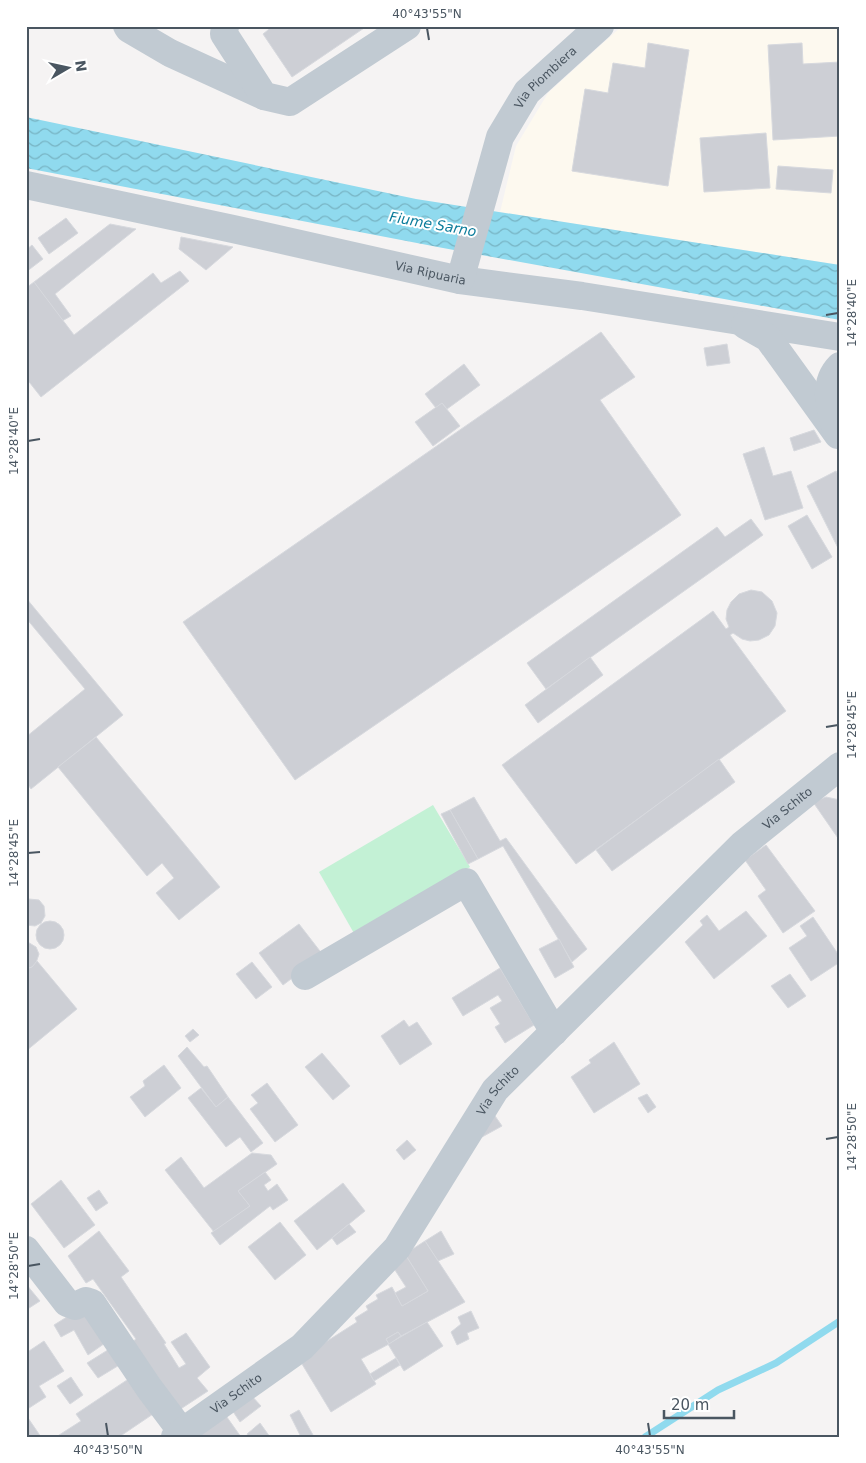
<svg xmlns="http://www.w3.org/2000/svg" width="866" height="1463" font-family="'DejaVu Sans',sans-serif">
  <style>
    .commercial { fill: #fdf9ef }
    .park { fill: #c3f1d5 }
    .water { fill: url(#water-waves) }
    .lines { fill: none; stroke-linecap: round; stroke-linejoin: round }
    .stream { stroke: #90daee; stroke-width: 7 }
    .building { fill: #cdcfd5; stroke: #d7d9de }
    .minor { stroke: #c1cad2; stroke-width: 28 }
    .ticks { fill: none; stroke: #4a5661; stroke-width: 2 }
    .labels { text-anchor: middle; stroke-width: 4; stroke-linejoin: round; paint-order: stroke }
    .street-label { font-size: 12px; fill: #4a5661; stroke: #fff }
    .water-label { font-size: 14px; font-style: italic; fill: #0c7c9b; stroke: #fff }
    .neatline { fill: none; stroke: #4a5661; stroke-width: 2 }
    .ticks-label { font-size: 12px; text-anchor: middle; fill: #4a5661 }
  </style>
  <defs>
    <pattern id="water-waves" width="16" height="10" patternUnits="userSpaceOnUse" patternTransform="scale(1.25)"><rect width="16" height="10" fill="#90daee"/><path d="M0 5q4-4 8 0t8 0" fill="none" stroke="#78b4c4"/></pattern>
  </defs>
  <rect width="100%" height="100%" fill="#f5f3f3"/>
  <path class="commercial" d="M622,26H840V265L500,212L516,146L548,93Z"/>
  <path class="park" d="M433,805L470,867L355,935L319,872Z"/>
  <path class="water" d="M26,117L416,199L840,265V320L443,248L26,168Z"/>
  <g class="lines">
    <path class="stream" d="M645,1437L718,1390L776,1363L840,1321"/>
  </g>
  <g class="building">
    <path d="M273,26H367L292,77L263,34Z"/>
    <path d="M648,43L689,50L668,186L572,171L585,89L608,93L613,63L645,68Z"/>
    <path d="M802,43L803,64L840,62V136L773,140L768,45Z"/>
    <path d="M766,133L770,188L704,192L700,138Z"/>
    <path d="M778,166L833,170L831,193L776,189Z"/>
    <path d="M66,218L78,233L49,254L38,238Z"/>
    <path d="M110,224L136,229L55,294L71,316L62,321L34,282Z"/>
    <path d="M181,237L233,247L206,270L179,249Z"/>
    <path d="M32,245L43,259L26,272V250Z"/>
    <path d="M180,271L189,281L41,397L26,378V288L34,282L74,335L153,273L161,283Z"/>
    <path d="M601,332L635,377L600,400L681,515L295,780L183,622Z"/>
    <path d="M727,344L730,363L707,366L704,348Z"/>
    <path d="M464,364L480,385L447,409L442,403L436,408L425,394Z"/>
    <path d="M442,403L460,426L433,446L415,422Z"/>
    <path d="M814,430L821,442L794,451L790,438Z"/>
    <path d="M764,447L773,476L791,471L803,508L765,520L743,454Z"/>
    <path d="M836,471L840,478V552L807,486Z"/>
    <path d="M807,515L832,557L812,569L788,526Z"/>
    <path d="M751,519L763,535L546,689L527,663L717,527L725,537Z"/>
    <path d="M751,590L762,592L772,601L777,613L775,626L769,635L759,640L750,641L742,639L733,633L730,635L786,711L576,864L502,765L713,611L726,629L729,627L726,619L727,610L731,602L739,594Z"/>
    <path d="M26,598L123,715L31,789L26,782V737L85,689L26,618Z"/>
    <path d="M590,657L603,675L538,723L525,705Z"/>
    <path d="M96,737L220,887L179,920L156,893L174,878L162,863L147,876L58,767Z"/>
    <path d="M719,759L735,782L612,871L596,850Z"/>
    <path d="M474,797L500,841L506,838L587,949L572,962L503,846L478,859L450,810Z"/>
    <path d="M826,797L840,800V841L813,802Z"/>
    <path d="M450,810L478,859L468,864L441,814Z"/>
    <path d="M766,845L815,911L783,933L758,896L766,890L745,860Z"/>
    <path d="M29,899L39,900L44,906L45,916L41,923L35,926L26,925V900Z"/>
    <path d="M746,911L767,936L714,979L685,942L703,925L700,921L707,915L719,931Z"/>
    <path d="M813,917L840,957V962L811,981L789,948L807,936L800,926Z"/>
    <circle cx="50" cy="935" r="14"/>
    <path d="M299,924L323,955L283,985L259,953Z"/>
    <path d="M559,939L574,967L555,978L539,949Z"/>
    <path d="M26,941L36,947L39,954L36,963L32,967L26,969Z"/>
    <path d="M37,961L77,1009L26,1051V969L32,967Z"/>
    <path d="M252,962L272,987L256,999L236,974Z"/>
    <path d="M500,968L534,1025L505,1043L495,1027L500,1024L490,1008L502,1001L498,995L463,1016L452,998Z"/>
    <path d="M790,974L806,996L788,1008L771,986Z"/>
    <path d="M404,1020L409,1027L417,1022L432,1044L400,1065L381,1036Z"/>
    <path d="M193,1029L199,1035L190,1042L185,1036Z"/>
    <path d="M614,1042L640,1084L594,1113L571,1077L591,1063L589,1060Z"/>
    <path d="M187,1047L204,1067L207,1066L228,1097L216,1107L178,1056Z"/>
    <path d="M322,1053L350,1086L333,1100L305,1067Z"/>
    <path d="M164,1065L181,1088L145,1117L130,1097L145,1086L143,1081Z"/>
    <path d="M267,1083L298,1125L275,1142L250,1109L258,1103L251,1095Z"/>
    <path d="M201,1088L216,1107L228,1097L263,1143L251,1152L240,1137L226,1147L188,1098Z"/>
    <path d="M647,1094L656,1107L648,1113L638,1098Z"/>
    <path d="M493,1113L502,1126L482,1137L474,1124Z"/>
    <path d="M407,1140L416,1150L404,1160L396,1150Z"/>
    <path d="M252,1153L271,1155L277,1164L238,1191L250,1206L214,1232L165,1170L181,1157L204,1188Z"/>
    <path d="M265,1172L271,1180L264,1185L268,1191L277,1184L288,1200L273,1210L270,1206L220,1245L211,1233L250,1206L238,1191Z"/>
    <path d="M61,1180L95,1225L64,1248L31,1204Z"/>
    <path d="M343,1183L365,1211L317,1250L294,1221Z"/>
    <path d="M99,1190L108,1203L96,1211L87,1198Z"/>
    <path d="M280,1222L306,1255L275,1280L248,1247Z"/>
    <path d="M349,1224L356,1232L337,1245L332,1238Z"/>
    <path d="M99,1231L129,1271L121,1277L166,1343L164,1344L179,1368L186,1364L171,1342L186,1333L210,1367L197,1378L208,1391L173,1414L128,1345L136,1339L93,1279L86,1283L68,1256Z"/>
    <path d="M441,1231L454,1254L438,1261L425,1241Z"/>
    <path d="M425,1241L465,1302L401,1336L398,1332L386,1339L389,1344L361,1359L376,1384L331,1412L299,1359L357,1322L355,1318L368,1310L366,1306L378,1299L376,1295L392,1287L402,1306L428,1291L405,1254Z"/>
    <path d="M405,1254L428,1291L402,1306L395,1293L406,1287L393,1267Z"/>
    <path d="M26,1284L40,1301L26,1310Z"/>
    <path d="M86,1305L108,1341L88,1355L74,1330L61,1337L54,1325Z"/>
    <path d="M471,1311L479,1328L467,1333L469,1339L457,1345L451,1332L461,1324L458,1317Z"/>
    <path d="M427,1322L443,1346L404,1371L388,1344Z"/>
    <path d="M398,1332L401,1336L389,1344L386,1339Z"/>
    <path d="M44,1341L64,1371L39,1386L46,1397L26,1410V1353Z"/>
    <path d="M111,1348L121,1364L98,1378L87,1363Z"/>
    <path d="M396,1358L400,1365L374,1381L370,1374Z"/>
    <path d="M133,1376L156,1412L119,1437H56L81,1421L76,1414Z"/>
    <path d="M71,1377L83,1395L70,1404L57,1386Z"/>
    <path d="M250,1394L261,1406L240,1422L232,1410Z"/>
    <path d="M299,1410L313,1435L309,1437H301L290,1415Z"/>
    <path d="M224,1413L241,1437H192Z"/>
    <path d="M26,1415L41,1437H30L26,1431Z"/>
    <path d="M260,1423L270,1437H249L247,1434Z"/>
  </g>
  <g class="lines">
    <g class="minor">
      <path d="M127,26L129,29L170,53L264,96"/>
      <path d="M225,26L224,34L264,96L290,102L407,26"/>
      <path id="s1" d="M26,185L233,229L460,280L582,296L840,337"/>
      <path id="s2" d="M460,280L500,137L527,92L600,26"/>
      <path d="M745,325L768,338L838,435"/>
      <path d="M835,426C829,406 823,383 840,366"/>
      <path d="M305,976L466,882L554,1032"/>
      <path d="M26,1250L67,1303L75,1306L86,1301L92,1303L149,1388L182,1432"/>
      <path id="s3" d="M175,1437L302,1347L397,1248L495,1090L742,845L840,766"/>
    </g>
  </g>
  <path class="ticks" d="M427,28L429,40M826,315L838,313M28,441L40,439M826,727L838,725M28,853L40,852M826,1139L838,1137M28,1266L40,1264M106,1423L108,1436M648,1423L650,1436"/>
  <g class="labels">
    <g class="street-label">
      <text dy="4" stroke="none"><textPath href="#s2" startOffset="224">Via Piombiera</textPath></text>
      <text dy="4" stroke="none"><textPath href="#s1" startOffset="414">Via Ripuaria</textPath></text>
      <text dy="4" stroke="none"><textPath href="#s3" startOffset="885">Via Schito</textPath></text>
      <text dy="4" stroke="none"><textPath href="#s3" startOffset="480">Via Schito</textPath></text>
      <text dy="4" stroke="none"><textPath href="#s3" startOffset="75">Via Schito</textPath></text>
    </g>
    <g class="water-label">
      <text transform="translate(433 224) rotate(10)" y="5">Fiume Sarno</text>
    </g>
  </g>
  <rect width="866" height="1463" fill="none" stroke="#ffffff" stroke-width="55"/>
  <g transform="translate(68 68) rotate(81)" stroke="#ffffff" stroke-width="4" paint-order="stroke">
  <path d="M0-4L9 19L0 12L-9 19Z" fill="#4a5661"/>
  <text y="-8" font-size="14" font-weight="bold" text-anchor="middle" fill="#4a5661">N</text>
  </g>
  <path d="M664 1410v8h70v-8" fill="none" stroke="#4a5661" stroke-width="2.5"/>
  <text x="671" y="1410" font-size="15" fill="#4a5661" stroke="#ffffff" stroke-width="4" paint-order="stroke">20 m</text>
  <rect x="28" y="28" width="810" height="1408" class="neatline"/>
  <g class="ticks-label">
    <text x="427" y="18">40°43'55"N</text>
    <text transform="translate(852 313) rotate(-90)" y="4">14°28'40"E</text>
    <text transform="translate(14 441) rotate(-90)" y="4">14°28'40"E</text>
    <text transform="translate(852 725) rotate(-90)" y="4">14°28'45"E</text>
    <text transform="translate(14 853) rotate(-90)" y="4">14°28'45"E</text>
    <text transform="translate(852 1137) rotate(-90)" y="4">14°28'50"E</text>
    <text transform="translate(14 1266) rotate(-90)" y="4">14°28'50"E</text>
    <text x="108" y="1454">40°43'50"N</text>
    <text x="650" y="1454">40°43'55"N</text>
  </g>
</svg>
